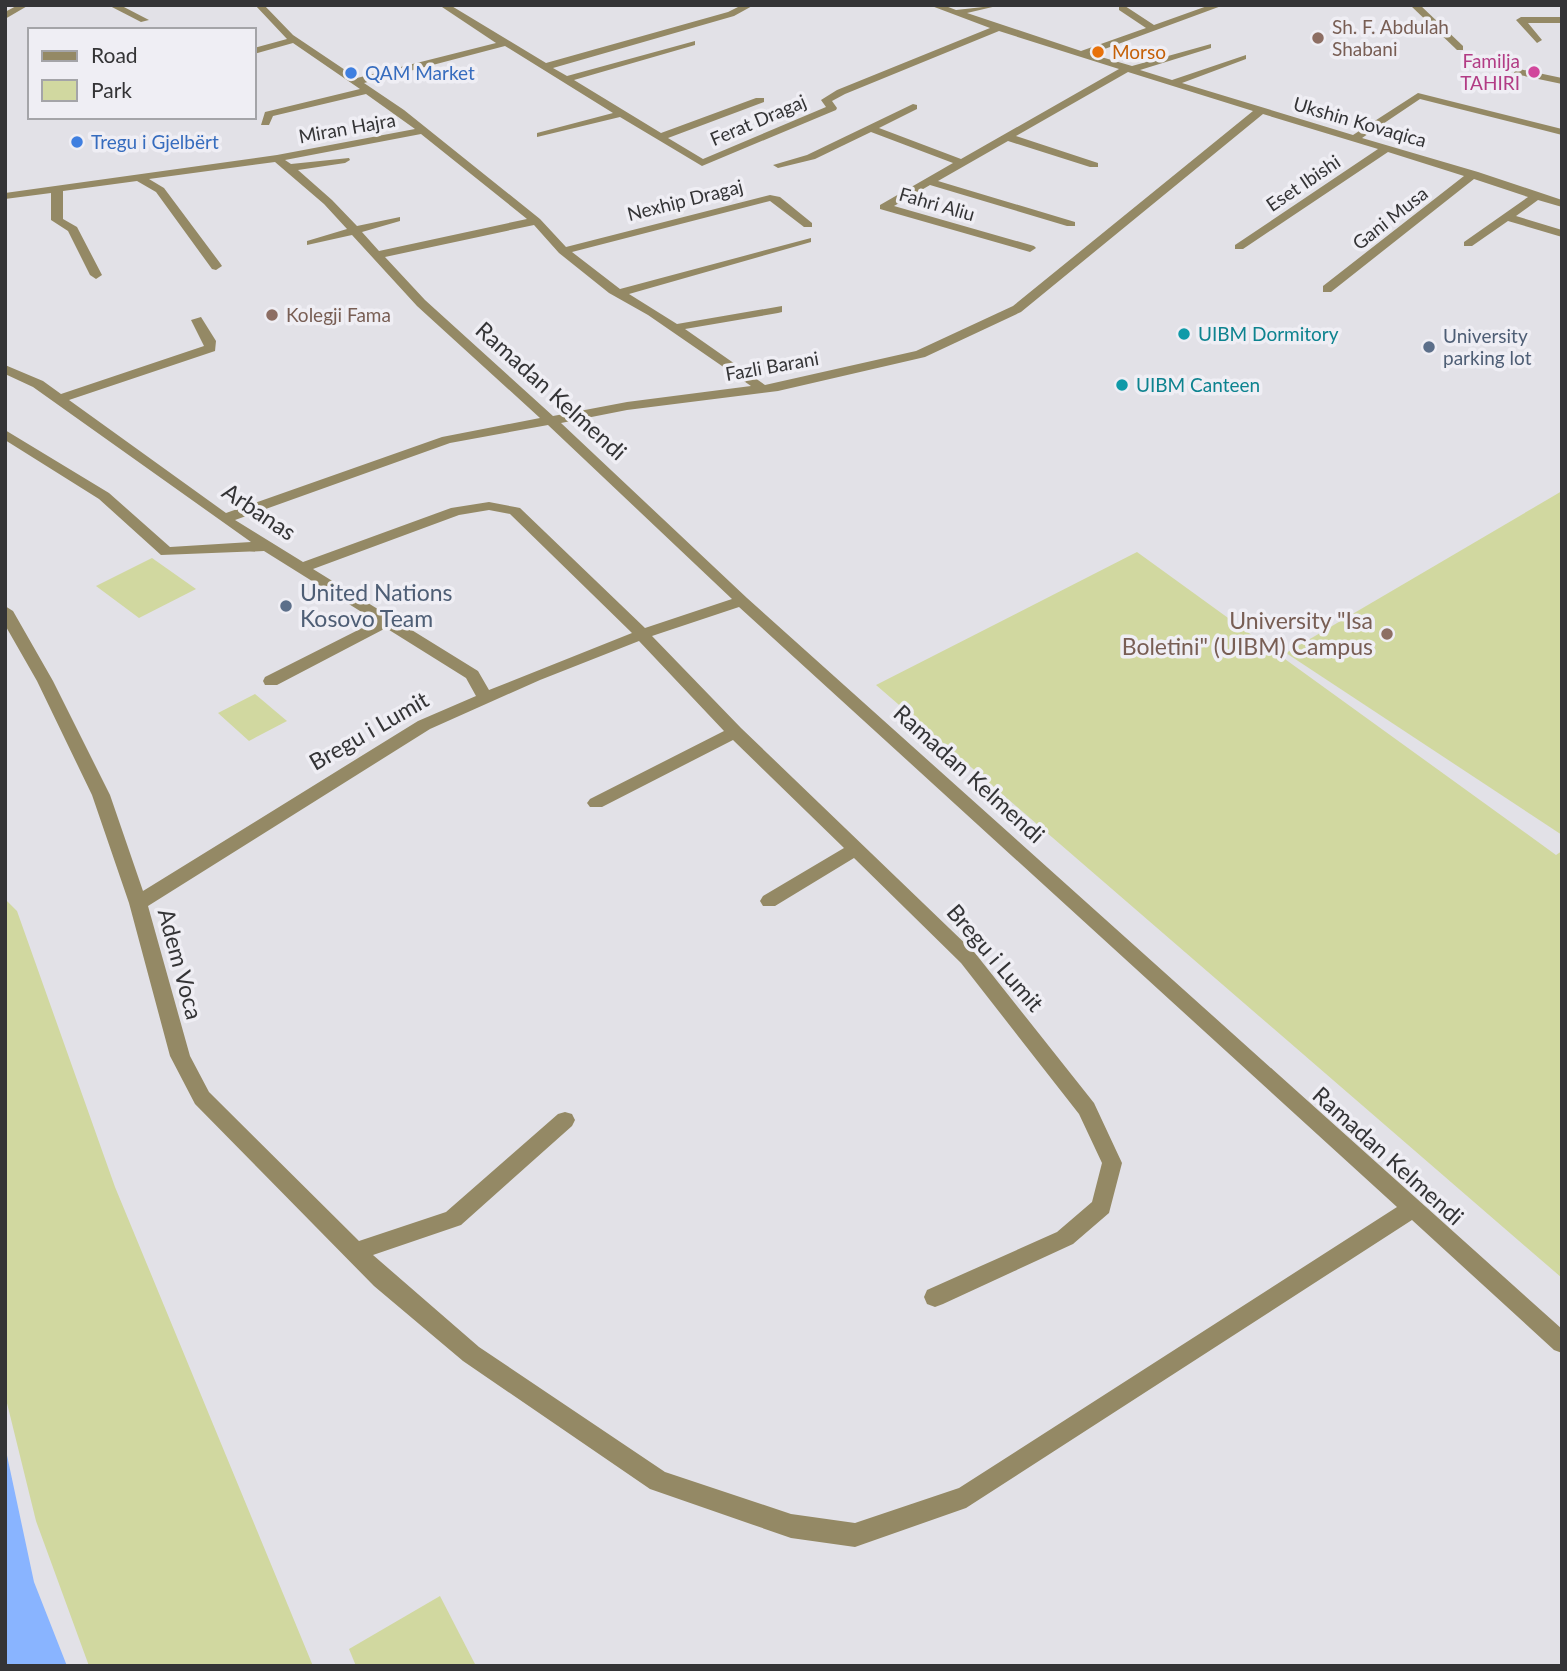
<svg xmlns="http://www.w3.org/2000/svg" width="1567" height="1671" font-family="Lato,sans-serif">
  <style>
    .green { fill: #d1d8a0 }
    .water { fill: #89b4ff }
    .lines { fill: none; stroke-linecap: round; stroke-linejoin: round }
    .minor { fill: #948965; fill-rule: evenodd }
    .education-dot { fill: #8d6e63; stroke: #efeef4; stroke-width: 2.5 }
    .food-dot { fill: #e8710a; stroke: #efeef4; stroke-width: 2.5 }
    .hotel-dot { fill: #d1479c; stroke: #efeef4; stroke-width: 2.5 }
    .shop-dot { fill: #3f7fe0; stroke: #efeef4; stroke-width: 2.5 }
    .culture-dot { fill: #0f9aa8; stroke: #efeef4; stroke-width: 2.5 }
    .service-dot { fill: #5c6f8a; stroke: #efeef4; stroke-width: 2.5 }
    .labels { text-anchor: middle; stroke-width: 7; stroke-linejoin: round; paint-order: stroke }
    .far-education-label { font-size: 19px; fill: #785e54; stroke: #efeef4; text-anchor: start }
    .far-food-label { font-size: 19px; fill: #c56008; stroke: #efeef4; text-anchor: start }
    .far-hotel-label { font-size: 19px; fill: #b23c85; stroke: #efeef4; text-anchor: end }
    .far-shop-label { font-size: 19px; fill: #366cbe; stroke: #efeef4; text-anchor: start }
    .far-street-label { font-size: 19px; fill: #343436; stroke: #efeef4 }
    .far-culture-label { font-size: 19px; fill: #0d838f; stroke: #efeef4; text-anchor: start }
    .far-service-label { font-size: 19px; fill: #4e5e75; stroke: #efeef4; text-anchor: start }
    .street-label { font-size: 23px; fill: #343436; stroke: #efeef4 }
    .service-label { font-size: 23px; fill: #4e5e75; stroke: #efeef4; text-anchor: start }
    .education-label { font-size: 23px; fill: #785e54; stroke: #efeef4; text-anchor: end }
  </style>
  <rect width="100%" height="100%" fill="#e2e1e7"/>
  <g class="green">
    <path d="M1562,491V835L1286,653Z"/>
    <path d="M1137,552L1556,855L1562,851V1278L876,685Z"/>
    <path d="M152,558L196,589L139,618L96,586Z"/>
    <path d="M255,694L287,721L249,741L218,713Z"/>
    <path d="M5,899L17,911L115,1187L313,1666H89L36,1521L5,1395Z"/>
    <path d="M440,1596L476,1666H356L349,1649Z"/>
  </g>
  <path class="water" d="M5,1446L34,1582L67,1666H5Z"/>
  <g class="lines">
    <g class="minor">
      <path d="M18,5H29L5,19V12Z"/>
      <path d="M108,5H120L149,20L141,22Z"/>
      <path d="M255,5H264L293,35L357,78L496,43L439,5H450L546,63L728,12L742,5H754L734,16L553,68L567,76L695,41V45L574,80L661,133L756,98H764V102L668,138L703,159L826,107L821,100L837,90L990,28L929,5H943L956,10L1001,5L967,13L1081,51L1146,28L1119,10V6H1125L1154,25L1210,5H1224L1091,54L1132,66L1211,44V48L1140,70L1172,80L1246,55V59L1182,83L1353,135L1418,93L1562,129V135L1420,99L1362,138L1478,172L1562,200V207L1538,200L1516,216L1562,230V237L1508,221L1472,246H1464V242L1528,197L1474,179L1331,292H1323V286L1464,176L1388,152L1243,249H1235V245L1378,149L1263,114L1021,312L925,357L778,391L627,410L561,423L747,598L1562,1329V1353L1554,1350L1412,1220L966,1508L855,1547L791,1538L650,1489L463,1361L374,1286L195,1104L170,1056L129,903L92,795L37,681L5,625V606L13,611L53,681L110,795L143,891L418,721L476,696L466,678L386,628L277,685H265L263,681L265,677L376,621L264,551L161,555L99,499L5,440V430L109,493L170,547L251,542L33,387L5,374V365L43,381L61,394L204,346L191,320L201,317L216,341L215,351L69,400L226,513L442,437L540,418L417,306L352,235L307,245V241L347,229L324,204L275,162L149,179L164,188L220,263L222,266L216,270L212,269L156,192L137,181L63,191V219L77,227L102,275L96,279L90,275L68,231L51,220V193L5,199V193L277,155L415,129L366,94L273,116L269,125H261L265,112L360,89L293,43L254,54V48L287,39ZM999,31L1119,69L961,159L879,128L917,109V105L913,104L807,155L773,165L778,168L815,159L871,132L953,163L880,205V209L1030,252L1036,248L1034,246L894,206L930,185L1067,226H1075V222L938,181L1008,141L1090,167H1098V163L1016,136L1128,72L1253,111L1013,306L916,351L765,385L685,329L778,313L782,312V306L677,324L629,294L811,242V238L620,289L572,252L770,201L804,227H812V223L780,197L770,195L566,247L540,219L404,110L364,83L505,46L613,113L537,133V137L620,117L702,166L836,110L837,108L832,101L845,94ZM421,134L527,219L379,251L362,232L400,221V217L357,226L332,200L298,170L345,163L350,160L349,158L291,164L285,160ZM534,225L559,253L609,293L648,315L751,386L627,402L553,416L425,300L385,257ZM548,425L732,599L645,628L520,508L515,507L489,502L451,508L303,562L235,520L450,443ZM489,510L510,514L632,633L489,690L478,671L313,569L459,515ZM739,607L1397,1207L959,1488L855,1523L791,1514L665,1472L479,1347L373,1255L461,1225L572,1126L575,1120L572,1114L565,1112L558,1114L446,1212L359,1241L209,1092L190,1056L148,906L430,729L540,680L639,641L724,731L590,799L587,803L590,807H602L733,740L844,848L763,896L760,901L763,906H775L854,858L961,963L1079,1114L1102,1163L1092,1202L1057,1232L927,1290L924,1297L927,1304L935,1307L943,1304L1073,1244L1109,1213L1122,1163L1094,1103L975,953L741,728L652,636Z"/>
      <path d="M1410,5H1420L1463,46V50H1457Z"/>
      <path d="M1562,17V23H1528L1542,40L1537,43L1516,20L1521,17Z"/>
      <path d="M1519,69L1562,78V84L1515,74L1514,72Z"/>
    </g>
  </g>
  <g class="education-dot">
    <circle cx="1318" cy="38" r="7"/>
    <circle cx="272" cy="315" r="7"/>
    <circle cx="1387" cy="634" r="7"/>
  </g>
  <circle class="food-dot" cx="1098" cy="52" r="7"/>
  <circle class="hotel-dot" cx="1534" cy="72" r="7"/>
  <g class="shop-dot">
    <circle cx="351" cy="73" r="7"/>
    <circle cx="77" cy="142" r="7"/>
  </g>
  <g class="culture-dot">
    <circle cx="1184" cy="334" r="7"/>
    <circle cx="1122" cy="385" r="7"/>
  </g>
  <g class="service-dot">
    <circle cx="1429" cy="347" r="7"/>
    <circle cx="286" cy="606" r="7"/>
  </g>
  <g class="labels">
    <g class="far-education-label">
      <text x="1332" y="34">Sh. F. Abdulah<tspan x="1332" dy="22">Shabani</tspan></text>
      <text x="286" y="322">Kolegji Fama</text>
    </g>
    <g class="far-food-label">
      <text x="1112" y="59">Morso</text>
    </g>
    <g class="far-hotel-label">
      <text x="1520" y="68">Familja<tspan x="1520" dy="22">TAHIRI</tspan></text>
    </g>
    <g class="far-shop-label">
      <text x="365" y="80">QAM Market</text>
      <text x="91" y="149">Tregu i Gjelbërt</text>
    </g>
    <g class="far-street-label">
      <text transform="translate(758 120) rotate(-23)" y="7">Ferat Dragaj</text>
      <text transform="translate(1360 122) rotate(16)" y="7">Ukshin Kovaqica</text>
      <text transform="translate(347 128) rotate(-10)" y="7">Miran Hajra</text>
      <text transform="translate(1303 183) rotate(-34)" y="7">Eset Ibishi</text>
      <text transform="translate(685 200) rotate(-14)" y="7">Nexhip Dragaj</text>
      <text transform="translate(937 204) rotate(16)" y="7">Fahri Aliu</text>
      <text transform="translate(1390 218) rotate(-38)" y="7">Gani Musa</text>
      <text transform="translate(772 366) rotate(-10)" y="7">Fazli Barani</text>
    </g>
    <g class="far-culture-label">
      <text x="1198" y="341">UIBM Dormitory</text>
      <text x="1136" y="392">UIBM Canteen</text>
    </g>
    <g class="far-service-label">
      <text x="1443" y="343">University<tspan x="1443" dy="22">parking lot</tspan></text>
    </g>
    <g class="street-label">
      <text transform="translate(551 391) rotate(42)" y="8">Ramadan Kelmendi</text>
      <text transform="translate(259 512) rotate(34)" y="8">Arbanas</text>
      <text transform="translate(369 731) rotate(-30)" y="8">Bregu i Lumit</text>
      <text transform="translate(969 774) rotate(42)" y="8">Ramadan Kelmendi</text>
      <text transform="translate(995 958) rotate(49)" y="8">Bregu i Lumit</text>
      <text transform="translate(180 964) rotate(75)" y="8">Adem Voca</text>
      <text transform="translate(1388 1156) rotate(42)" y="8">Ramadan Kelmendi</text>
    </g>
    <g class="service-label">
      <text x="300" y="601">United Nations<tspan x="300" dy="26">Kosovo Team</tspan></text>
    </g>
    <g class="education-label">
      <text x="1373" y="629">University "Isa<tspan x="1373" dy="26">Boletini" (UIBM) Campus</tspan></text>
    </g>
  </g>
  <rect width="1567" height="1671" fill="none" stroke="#343436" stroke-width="14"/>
  <rect x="28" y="28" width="228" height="91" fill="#efeef4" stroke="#a4a4a8" stroke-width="2"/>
  <rect x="42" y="51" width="35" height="10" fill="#948965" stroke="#a4a4a8" stroke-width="2"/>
  <text x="91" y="63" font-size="21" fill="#343436">Road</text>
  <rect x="42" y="80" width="35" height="21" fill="#d1d8a0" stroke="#a4a4a8" stroke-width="2"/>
  <text x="91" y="98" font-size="21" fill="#343436">Park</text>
</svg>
